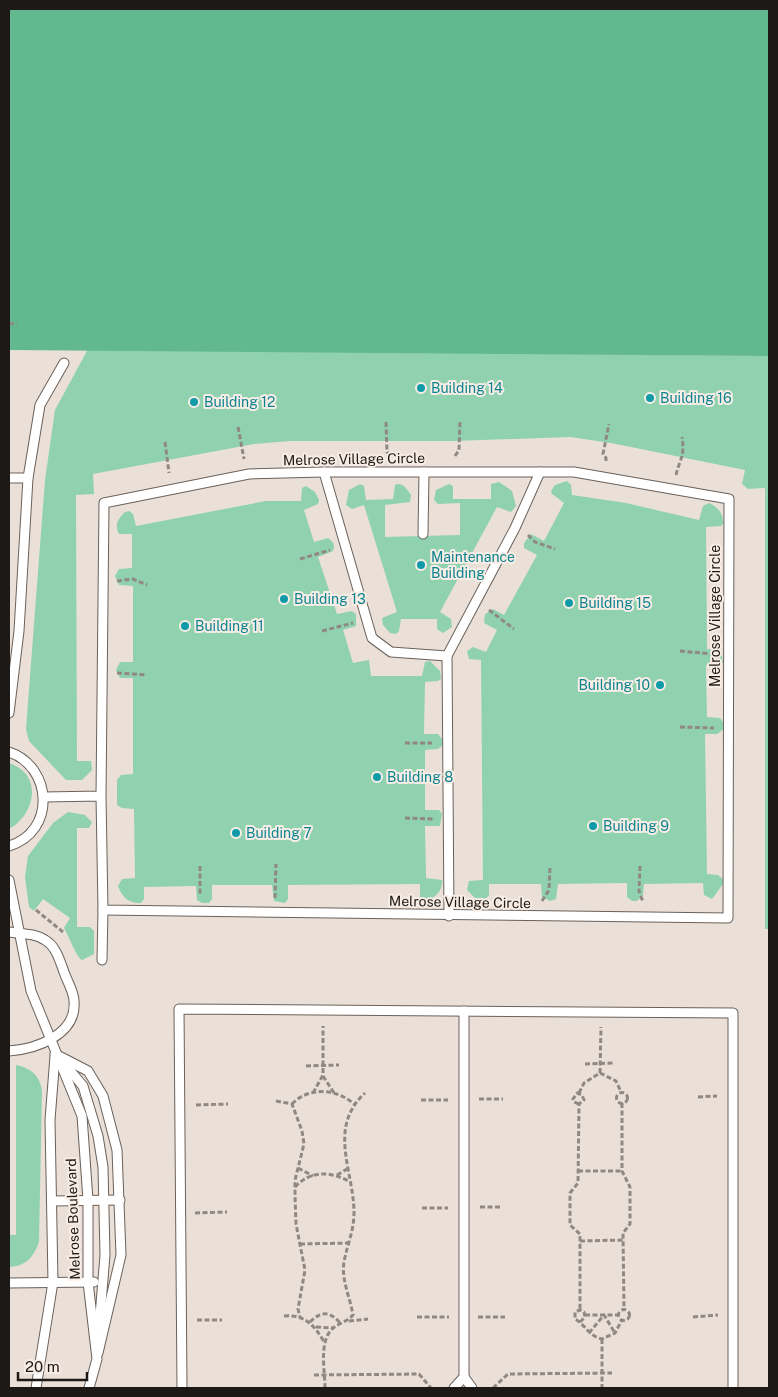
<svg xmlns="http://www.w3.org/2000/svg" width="778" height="1397" font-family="'Public Sans',sans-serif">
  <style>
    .green { fill: #90d2b0 }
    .forest { fill: #62b88f }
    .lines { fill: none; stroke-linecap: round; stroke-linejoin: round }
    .lane-casing { stroke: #6a615a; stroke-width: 11 }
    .path { stroke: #908882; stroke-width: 3; stroke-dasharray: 5 2.5; stroke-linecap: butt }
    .lane { stroke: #fff; stroke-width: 9 }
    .culture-dot { fill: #0f9aa8; stroke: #f8ede5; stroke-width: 2 }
    .labels { text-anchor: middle; stroke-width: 4; stroke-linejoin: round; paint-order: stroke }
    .culture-label { font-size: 14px; fill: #0d838f; stroke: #f8ede5; text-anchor: start }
    .street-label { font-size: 14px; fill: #1d1916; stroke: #f8ede5 }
  </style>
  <rect width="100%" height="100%" fill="#eae0d8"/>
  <g class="green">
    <path d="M88,349L769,356V929H765V488L748,489L742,484L745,470L611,443L570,437L454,441H290L254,444L93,474L94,494L76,495L77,761H91L92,770L82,780H66L29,741L26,729L45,480L55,410Z"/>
    <path d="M567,481L571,485L572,495L626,503L699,520L703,506L709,503C718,507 724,514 723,524L721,526L706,527L707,649L721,650L723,662L721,665H706L707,717L720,718L723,722L724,729L717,734H705L707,874L718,875L724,880L723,884L712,899L704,895L703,883L644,884L643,895L637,901H632L627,897V883L558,884L556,899L550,901L542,897L541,884H489V895L484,901L475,898L467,890L469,881L483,880L481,660L469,659L467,651L473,647L486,652L497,630L484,623L485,614L493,609L504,615L537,555L524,548V543L531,534L544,541L564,503L552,494L551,491L555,485Z"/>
    <path d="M499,482L512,491L516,506L511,512L497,507L440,612L451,619L452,627L443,633L437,629V619H401L399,631L396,634L390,633L383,625L382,618L397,612L364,505L352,509L346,505L349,490L360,484L364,486L366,500L393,499L395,485C402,481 407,489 411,495L410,502L385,505V537L460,535V503L438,504L434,500L436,490L449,484L453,486V499H491V484Z"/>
    <path d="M306,486L315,492L319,500L318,504L304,510L314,542L328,538C333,542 336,545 333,551L318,557L337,614L352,611L356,614V626L343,630L353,663L369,660L371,676H422L425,662L430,661L440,671L441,679L438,681L425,682L424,734H438L442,739V746L438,749L425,750V810H439L442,814L440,826H425L426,878L442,880C443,891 436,896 428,901L420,897V884L288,885V899L285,903L274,901L272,885H212V899L209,903H202L197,900L196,886L144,887V899L141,903C129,904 122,897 118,886L122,879L135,878L134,809L122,808L117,805V780L121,775L133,774V678H120L116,670L120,662H133V586L119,585L115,576L119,569L132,568V534H119C114,525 118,519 125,512L129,511L133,514L136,526L266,501H301L302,488Z"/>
    <path d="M9,763C43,774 36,814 9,829Z"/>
    <path d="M68,812L85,815L92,822L89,828H77V927H90L94,931V954L82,960C76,957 69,936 64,928L70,918L43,899L34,911L29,907L25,877L28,856L53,823Z"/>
    <path d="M16,1065C30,1068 39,1074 42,1090L39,1242C33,1258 26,1266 9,1267V1235H16Z"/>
  </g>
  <path class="forest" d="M9,9H769V356L9,350Z"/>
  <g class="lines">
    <g class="lane-casing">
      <g id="lane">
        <path d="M324,472L372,638L391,652L447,656"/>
        <path d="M9,478H28"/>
        <path d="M423,534L424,472"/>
        <path d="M9,713L19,631L28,478L40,405L64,363"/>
        <path d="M9,752C53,767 56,832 9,846"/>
        <path d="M44,797L101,796L103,910L728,918L729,499L574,472H324L249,474L104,503L101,796"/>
        <path d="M9,880L31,991L82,1116L88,1200V1282L97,1359L89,1388"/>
        <path d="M449,916L447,656L515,528L540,472"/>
        <path d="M9,932C22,934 34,933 45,940C56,946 60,961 64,972C67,981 74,992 74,1001C77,1035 36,1049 9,1051"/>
        <path d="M102,960L103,910"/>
        <path d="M55,1054L88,1071L103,1096L117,1150L121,1255L98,1353"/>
        <path d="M62,1061L83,1086L98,1136L103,1167L105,1255L99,1328"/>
        <path d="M52,1201L120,1200"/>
        <path d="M9,1283L94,1282"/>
        <path d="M464,1377L472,1388"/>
        <path d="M36,1388L53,1282L50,1120L55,1056"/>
        <path d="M182,1388L179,1009L733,1013V1388"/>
        <path d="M454,1388L464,1377V1011"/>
      </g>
    </g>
    <g class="path">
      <path d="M9,324L17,323"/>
      <path d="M386,422L387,452L391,457"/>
      <path d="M238,427L244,459"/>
      <path d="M165,442L169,473"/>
      <path d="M455,456L459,450L460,421"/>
      <path d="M606,461V458L603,454L609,424"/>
      <path d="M676,475C680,458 685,457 682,437"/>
      <path d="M528,535L535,542L555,549"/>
      <path d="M300,559L330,550"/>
      <path d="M117,581L133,579L147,585"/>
      <path d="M489,610L514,629"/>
      <path d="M322,631L353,623"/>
      <path d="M680,651L713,654"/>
      <path d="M117,673L147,675"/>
      <path d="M680,727L714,728"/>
      <path d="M405,743H432"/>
      <path d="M405,818L434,819"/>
      <path d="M200,866V895"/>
      <path d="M640,866L639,891L643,902"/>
      <path d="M275,898L276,864"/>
      <path d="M542,901L549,890L550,867"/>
      <path d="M36,910L63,932"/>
      <path d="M585,1064L613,1063"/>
      <path d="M306,1066L339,1065"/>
      <path d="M600,1073L601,1027"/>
      <path d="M323,1076L334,1093"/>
      <circle cx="622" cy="1098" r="5.5"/>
      <path d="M313,1093L323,1075V1026"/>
      <path d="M579,1093L584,1083L600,1073L616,1081L621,1092"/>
      <path d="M698,1097L717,1096"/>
      <path d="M479,1099H503"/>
      <path d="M421,1100H448"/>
      <path d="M276,1101L292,1104L302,1131L304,1144L295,1180V1196L296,1224L305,1270L298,1309L300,1317"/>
      <path d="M622,1103V1171L630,1187V1224L623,1233L624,1309"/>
      <path d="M292,1104C308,1087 336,1088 354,1104"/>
      <path d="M579,1104L574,1102L573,1099L577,1093L582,1095L584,1100L579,1104L578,1183L570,1193V1225L580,1234V1310"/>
      <path d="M196,1105L228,1104"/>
      <path d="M298,1168L313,1176"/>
      <path d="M578,1171H622"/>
      <path d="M337,1175L347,1169"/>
      <path d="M295,1187C311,1170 331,1171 350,1182"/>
      <path d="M480,1207H502"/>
      <path d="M422,1208H448"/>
      <path d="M195,1213L227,1212"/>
      <path d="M580,1241L623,1240"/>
      <path d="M300,1244L350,1243"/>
      <circle cx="624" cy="1315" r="5.5"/>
      <path d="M585,1315H618"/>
      <path d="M284,1316C305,1314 315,1326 324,1342"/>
      <path d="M417,1317H449"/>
      <path d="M478,1317H505"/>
      <path d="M693,1317L718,1315"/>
      <path d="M197,1320H222"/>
      <path d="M349,1321L368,1319"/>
      <path d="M310,1322C321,1311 330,1311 340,1323"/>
      <path d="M580,1322L585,1317L584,1312L580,1310L575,1312V1319C585,1324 588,1336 602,1339L615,1333L622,1320"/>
      <path d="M316,1327L334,1328"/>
      <path d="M589,1333L604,1315L615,1333"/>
      <path d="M602,1339V1388"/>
      <path d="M314,1375L419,1374L431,1388"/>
      <path d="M325,1388C325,1372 319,1344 331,1330C338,1323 347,1322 353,1315C350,1297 341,1279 344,1262C347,1245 354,1231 354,1213C354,1171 327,1128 365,1093"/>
      <path d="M493,1388L508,1374L612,1373"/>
    </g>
    <use href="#lane" class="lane"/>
  </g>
  <g class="culture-dot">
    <circle cx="421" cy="388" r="5"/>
    <circle cx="650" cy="398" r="5"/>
    <circle cx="194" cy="402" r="5"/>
    <circle cx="421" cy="565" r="5"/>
    <circle cx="284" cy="599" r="5"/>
    <circle cx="569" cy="603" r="5"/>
    <circle cx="185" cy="626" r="5"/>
    <circle cx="660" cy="685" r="5"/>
    <circle cx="377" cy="777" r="5"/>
    <circle cx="593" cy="826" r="5"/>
    <circle cx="236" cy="833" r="5"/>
  </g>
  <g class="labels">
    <g class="culture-label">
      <text x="431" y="393">Building 14</text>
      <text x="660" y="403">Building 16</text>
      <text x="204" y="407">Building 12</text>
      <text x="431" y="562">Maintenance<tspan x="431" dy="16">Building</tspan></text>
      <text x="294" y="604">Building 13</text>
      <text x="579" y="608">Building 15</text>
      <text x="195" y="631">Building 11</text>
      <text x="650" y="690" text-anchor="end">Building 10</text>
      <text x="387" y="782">Building 8</text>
      <text x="603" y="831">Building 9</text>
      <text x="246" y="838">Building 7</text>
    </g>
    <g class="street-label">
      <text transform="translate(354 459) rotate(-1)" y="5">Melrose Village Circle</text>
      <text transform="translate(715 616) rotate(-90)" y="5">Melrose Village Circle</text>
      <text transform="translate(460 902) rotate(1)" y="5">Melrose Village Circle</text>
      <text transform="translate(73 1219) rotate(-92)" y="5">Melrose Boulevard</text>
    </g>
  </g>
  <rect width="778" height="1397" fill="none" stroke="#1d1916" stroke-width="20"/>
  <path d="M18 1372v8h69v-8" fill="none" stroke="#1d1916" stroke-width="2.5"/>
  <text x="25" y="1372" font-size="15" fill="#1d1916" stroke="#f8ede5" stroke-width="4" paint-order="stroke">20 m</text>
</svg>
